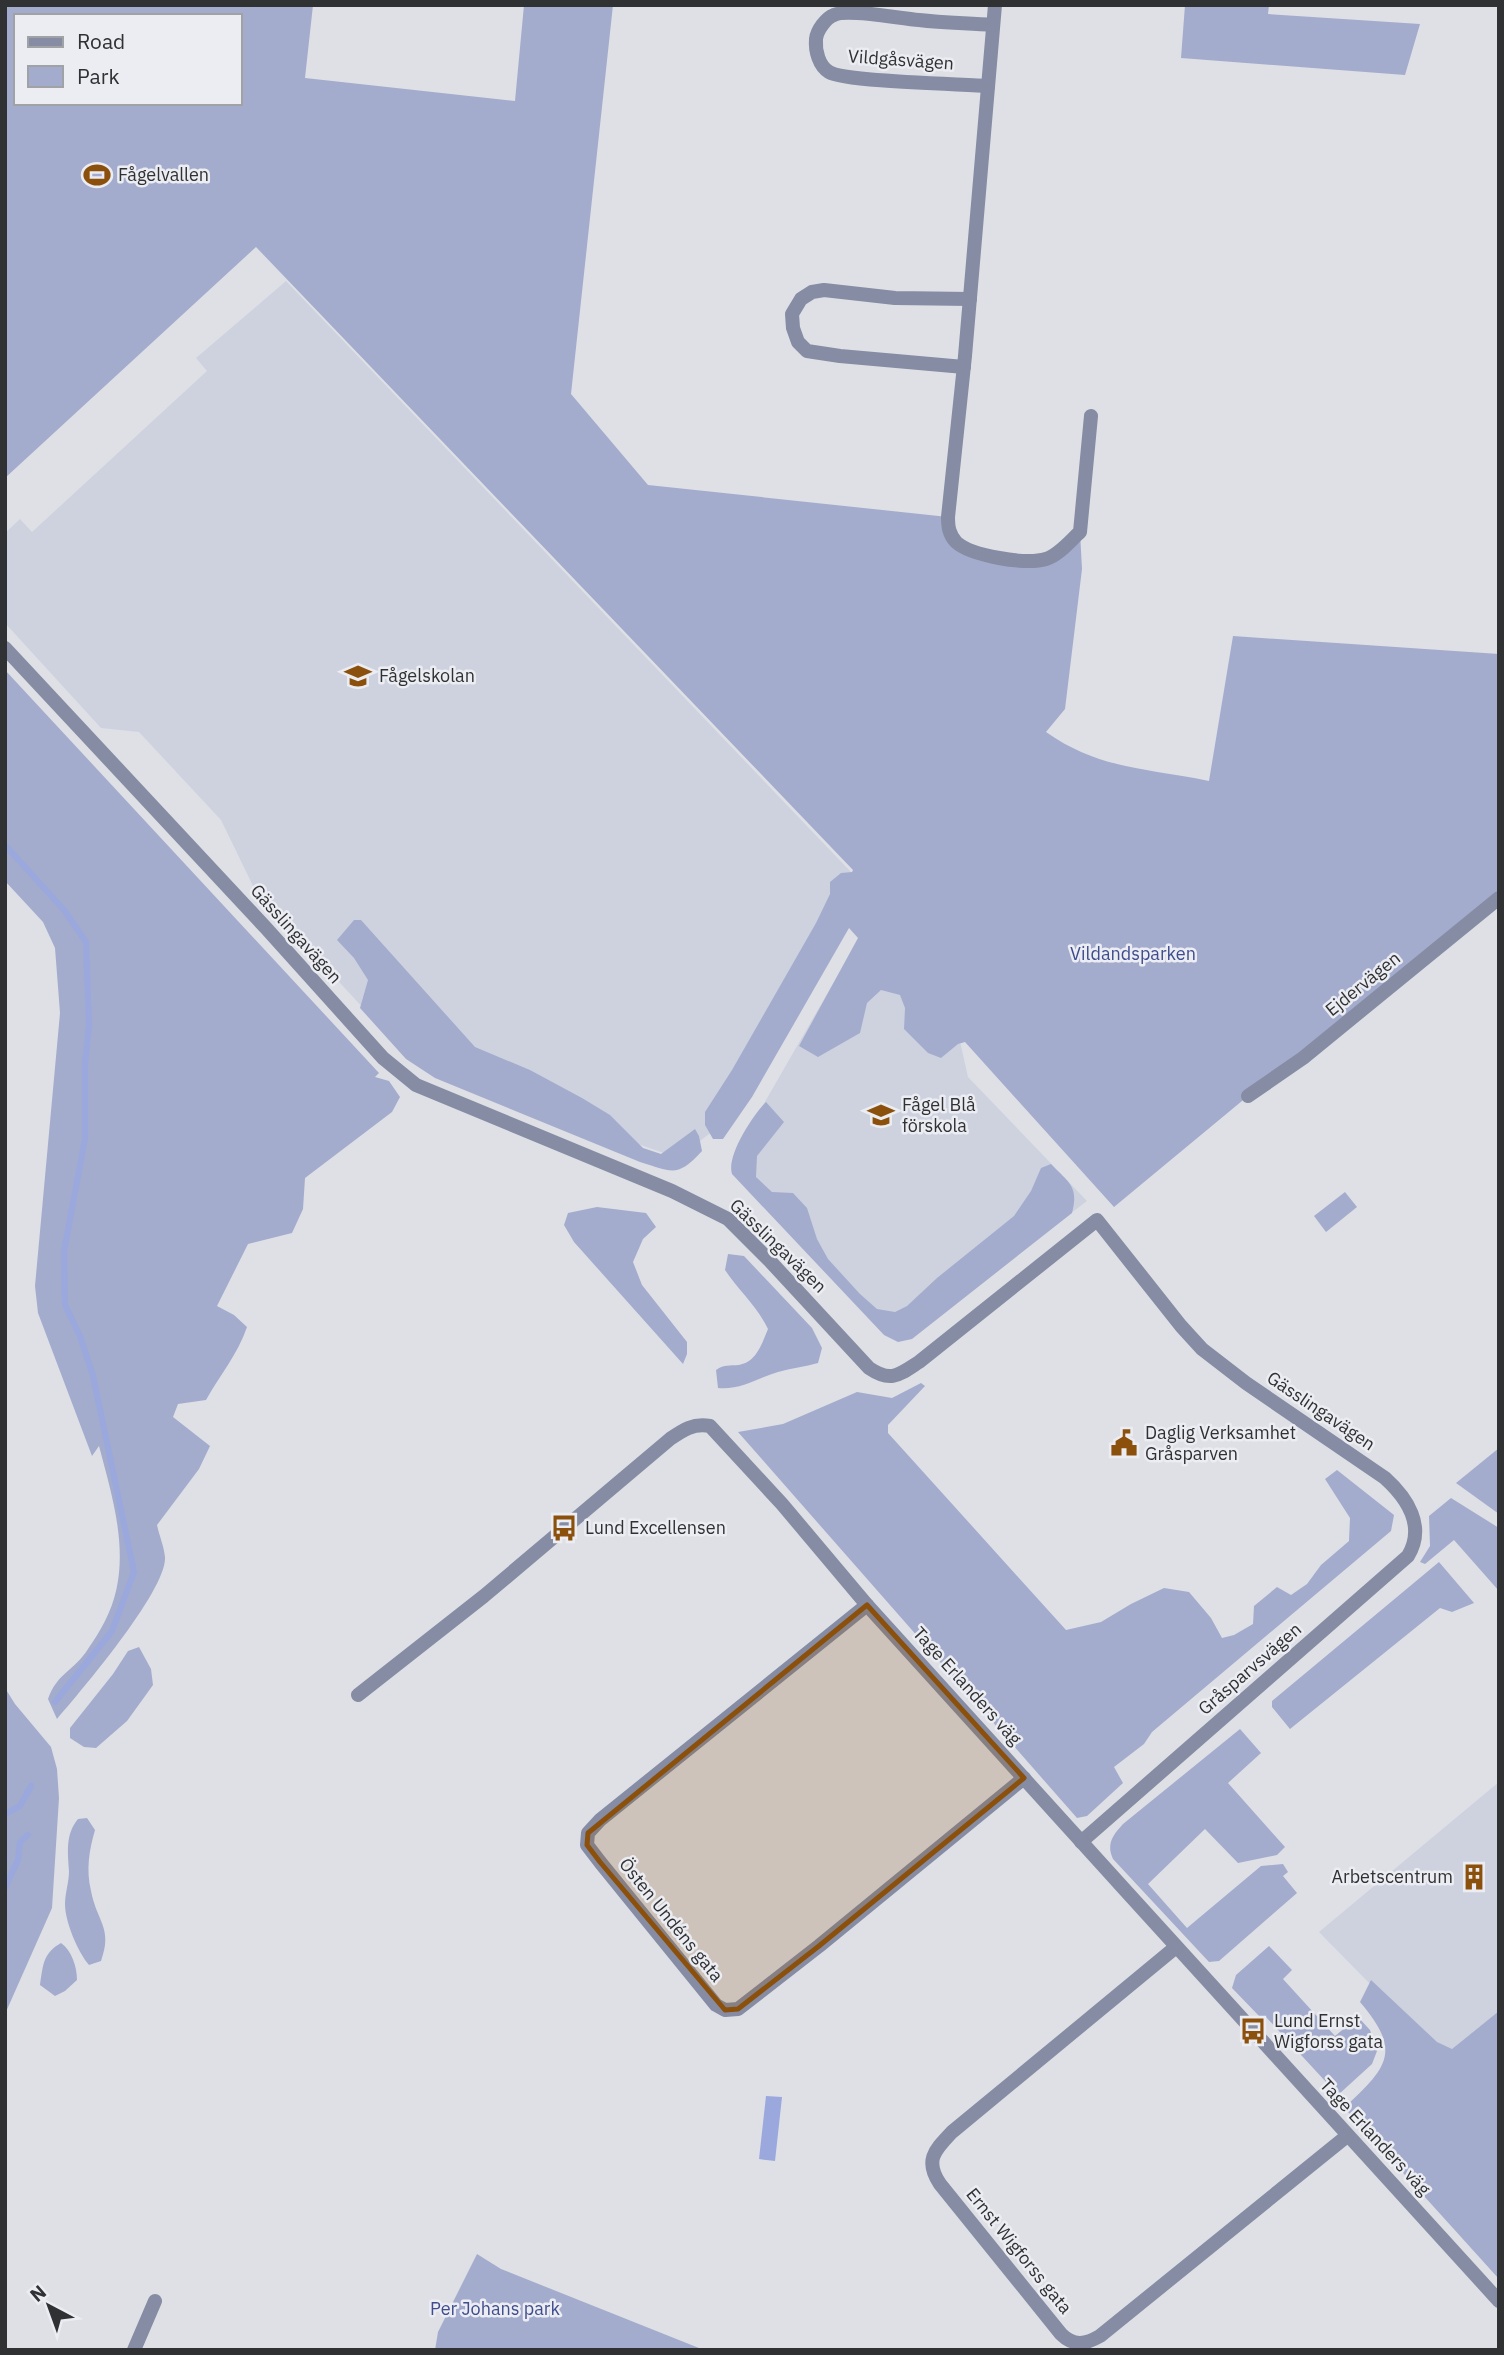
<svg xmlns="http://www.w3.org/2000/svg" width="1504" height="2355" font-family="'IBM Plex Sans',sans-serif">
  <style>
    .built { fill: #ced2df }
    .green { fill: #a3accd; fill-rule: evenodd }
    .water { fill: #9aa8dd }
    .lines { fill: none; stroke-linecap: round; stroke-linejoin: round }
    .stream { stroke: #9aa8dd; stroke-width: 6 }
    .street { stroke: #858ca3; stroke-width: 14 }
    .marked { fill: #8b500b; fill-opacity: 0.2; stroke: #8b500b; stroke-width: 5; stroke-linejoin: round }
    .labels { text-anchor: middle; stroke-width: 5; stroke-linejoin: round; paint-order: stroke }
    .street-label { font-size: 18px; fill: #303133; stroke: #ecedf3 }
    .poi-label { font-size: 18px; fill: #303133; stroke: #ecedf3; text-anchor: start }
    .park-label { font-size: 18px; fill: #3f4d8e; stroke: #ecedf3 }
  </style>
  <rect width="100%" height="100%" fill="#dee0e6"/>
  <g class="built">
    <path d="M286,281L851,872L722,1124L678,1158L469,1085L414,1063L256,892L221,820L139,732L101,728L5,623V533L20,519L32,532L207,371L196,358Z"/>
    <path d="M858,940L959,1037L968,1077L1087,1201L914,1332L886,1333L735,1154Z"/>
    <path d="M1499,1782V2011L1442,2057L1319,1932Z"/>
  </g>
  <g class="green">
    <path d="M5,5H313L305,78L515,101L524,5H613L571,394L648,485L948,517L966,549L1045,559L1080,532L1082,569L1065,709L1046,732C1100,770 1148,768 1209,781L1233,636L1499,654V898L1248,1096L1114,1207L965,1042L958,1044L941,1058L928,1053L904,1029L905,1008L900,995L881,990L867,1003L860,1033L818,1057L799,1046L858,938L849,928L752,1097L723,1139H713L705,1125V1112L732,1070L816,923L830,894V882L841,873L852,872L853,870L256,247L5,478ZM16,16H240V103H16Z"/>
    <path d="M1185,5H1269L1268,14L1420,24L1405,75L1181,58Z"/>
    <path d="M5,670L379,1073L375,1077L389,1081L400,1097L392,1112L305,1178L303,1209L292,1233L248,1244L217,1306L234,1315L247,1327C238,1354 220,1375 206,1400L178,1404L173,1417L210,1446L199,1469L157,1525C159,1535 164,1546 165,1557C167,1590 81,1691 57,1719L48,1699C57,1673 75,1670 88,1649C94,1640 100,1631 105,1621C134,1565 114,1503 99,1446L92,1456L38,1313L35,1286L60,1013L55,948L43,922L5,881Z"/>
    <path d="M354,920H361L475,1047L530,1070L582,1098L610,1115L643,1148L661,1154L695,1129L699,1136L702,1151C677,1178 673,1172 640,1162L435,1078L406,1059L360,1008L368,980L354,958L337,940Z"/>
    <path d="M766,1102L784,1122L757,1156L756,1177L772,1192L793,1193L807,1208L817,1239L828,1259L860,1294L877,1309L895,1312L907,1306L937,1278L1014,1216L1031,1191L1041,1168L1051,1164C1069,1183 1079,1186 1072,1213L912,1339L898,1342L884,1335L732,1174C726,1156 753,1115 766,1102Z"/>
    <path d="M1345,1192L1357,1207L1326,1232L1314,1216Z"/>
    <path d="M597,1207L646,1213L656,1227L643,1239L633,1262L642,1285L687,1342V1354L683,1364L574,1242L564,1225L568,1213Z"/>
    <path d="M728,1254L744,1256L812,1328L822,1348L818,1363C805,1367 791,1368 778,1372C757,1378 741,1390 718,1388L716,1370C725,1364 729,1366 739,1365C757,1362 762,1343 768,1329C757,1306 739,1291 725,1270Z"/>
    <path d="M921,1383L925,1386L888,1425V1433L1066,1630L1101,1622L1131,1604L1164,1588L1189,1592L1211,1618L1222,1638L1234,1635L1253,1624L1254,1606L1277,1587L1291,1595L1307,1584L1321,1565L1349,1541L1350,1518L1325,1479L1337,1470L1394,1515L1391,1531L1152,1732L1144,1744L1114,1767L1123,1783L1087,1816L1077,1818L738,1432L783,1424L857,1392L892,1398Z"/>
    <path d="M1499,1448V1514L1456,1483Z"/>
    <path d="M1451,1498L1499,1528V1591L1454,1540L1425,1564L1420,1562L1430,1546L1429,1516Z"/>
    <path d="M1439,1562L1474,1603L1452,1612L1440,1608L1290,1729L1272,1707V1701Z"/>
    <path d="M139,1647L151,1669L153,1685L127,1721L96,1748L84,1747L70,1738V1728L113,1674L128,1651Z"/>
    <path d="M5,1688L15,1704L51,1747L57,1769L59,1798L52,1908L5,2014Z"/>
    <path d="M1240,1729L1261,1753L1228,1783L1285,1847L1277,1855L1238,1863L1205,1829L1148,1884L1187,1928L1261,1866L1283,1864L1288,1872L1283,1876L1297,1893L1219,1961L1209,1962L1113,1859C1106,1844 1113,1835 1123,1824Z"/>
    <path d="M87,1818L95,1830C89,1851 86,1869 91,1891C97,1922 113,1928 101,1961L89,1965C78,1952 65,1922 65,1904C65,1893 69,1882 69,1871C68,1852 65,1835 78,1819Z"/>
    <path d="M61,1943C72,1951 77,1967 77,1980L65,1991L55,1996L40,1985C43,1965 43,1953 61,1943Z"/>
    <path d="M1269,1946L1292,1970L1283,1979L1335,2036L1358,2017L1370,2030L1377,2051L1372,2064L1338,2095L1266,2017H1260L1232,1988L1236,1975Z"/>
    <path d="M1371,1980L1437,2042L1452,2049L1499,2011V2279L1348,2112L1347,2105C1389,2066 1401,2050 1360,2002Z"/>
    <path d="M477,2254L501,2269L704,2350H435L438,2332Z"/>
  </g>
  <path class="water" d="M766,2096L782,2097L775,2161L759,2159Z"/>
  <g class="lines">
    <g class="stream">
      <path d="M5,845L64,910L86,942L89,1025L85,1064V1139L64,1251L65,1305L80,1336L93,1376L134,1572L112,1631L55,1702"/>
      <path d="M5,1814L20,1806L31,1786"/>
      <path d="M5,1888L18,1860L20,1842L28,1835"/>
    </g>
    <g class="street">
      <path d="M995,5L965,356L948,517C948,527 949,534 956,542C971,556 1026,565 1046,559C1059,555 1070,541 1080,532L1091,416"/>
      <path d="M988,86C962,84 845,82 829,72C819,66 815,51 816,39C817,30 826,18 834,15C848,8 901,19 919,20C944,23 968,23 993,25"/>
      <path d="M964,367L840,356L807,351L798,342L793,328L792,314L801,299L812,292L824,290L895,298L970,299"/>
      <path d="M5,648L266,928L383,1058L416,1085L672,1191L728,1219L769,1260L869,1368C891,1383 899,1375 919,1362L1097,1220L1181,1326L1202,1349L1246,1383L1385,1478C1407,1498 1426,1526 1408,1556L1081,1842"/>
      <path d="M1248,1096L1303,1058L1499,898"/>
      <path d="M867,1605L600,1820L588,1833L587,1845L600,1862L716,2005L725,2010L738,2009L819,1946L1024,1778"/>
      <path d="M358,1695L484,1596L670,1439C683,1430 693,1423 710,1426L782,1504L867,1605L1126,1891L1499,2301"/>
      <path d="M1176,1947L952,2132C935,2150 924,2160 940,2184L1061,2334C1074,2347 1086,2344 1100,2336L1347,2136"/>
      <path d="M134,2350L155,2301"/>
    </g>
  </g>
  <path class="marked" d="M867,1605L1024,1778L819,1946L738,2009L725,2010L600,1862L587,1845L588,1833Z"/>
  <defs>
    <g id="stadium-bare" transform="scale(2.1)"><path d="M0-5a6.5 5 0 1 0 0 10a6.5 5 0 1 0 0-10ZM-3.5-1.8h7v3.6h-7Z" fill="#8b500b" stroke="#ecedf3" stroke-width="2.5" paint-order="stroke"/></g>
    <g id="school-bare" transform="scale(2.1)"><path d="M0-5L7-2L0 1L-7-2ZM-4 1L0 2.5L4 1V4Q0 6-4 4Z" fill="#8b500b" stroke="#ecedf3" stroke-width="2.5" paint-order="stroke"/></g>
    <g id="civic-bare" transform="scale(2.1)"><path d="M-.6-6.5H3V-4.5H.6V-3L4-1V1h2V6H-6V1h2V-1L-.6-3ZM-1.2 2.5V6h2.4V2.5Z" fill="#8b500b" stroke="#ecedf3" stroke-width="2.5" paint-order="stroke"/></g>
    <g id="bus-bare" transform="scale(2.1)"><path d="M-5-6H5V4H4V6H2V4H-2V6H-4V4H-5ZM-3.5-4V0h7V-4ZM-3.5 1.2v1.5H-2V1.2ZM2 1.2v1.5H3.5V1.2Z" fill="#8b500b" stroke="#ecedf3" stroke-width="2.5" paint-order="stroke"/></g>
    <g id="building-bare" transform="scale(2.1)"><path d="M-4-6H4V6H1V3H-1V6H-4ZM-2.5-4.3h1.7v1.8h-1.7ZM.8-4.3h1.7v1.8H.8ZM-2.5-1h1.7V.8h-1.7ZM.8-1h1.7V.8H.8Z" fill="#8b500b" stroke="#ecedf3" stroke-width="2.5" paint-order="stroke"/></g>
  </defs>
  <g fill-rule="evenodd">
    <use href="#stadium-bare" x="97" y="175"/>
    <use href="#school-bare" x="358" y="676"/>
    <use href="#school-bare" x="881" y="1115"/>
    <use href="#civic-bare" x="1124" y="1443"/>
    <use href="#bus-bare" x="564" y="1528"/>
    <use href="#building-bare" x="1474" y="1877"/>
    <use href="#bus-bare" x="1253" y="2031"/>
  </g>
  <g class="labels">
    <g class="street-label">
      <text transform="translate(901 60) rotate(4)" y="6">Vildgåsvägen</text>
      <text transform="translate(296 934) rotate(48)" y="6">Gässlingavägen</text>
      <text transform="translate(1363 984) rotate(-39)" y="6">Ejdervägen</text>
      <text transform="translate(778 1246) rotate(44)" y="6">Gässlingavägen</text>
      <text transform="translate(1321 1411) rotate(34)" y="6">Gässlingavägen</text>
      <text transform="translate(1250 1669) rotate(-41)" y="6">Gråsparvsvägen</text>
      <text transform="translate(967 1686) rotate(48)" y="6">Tage Erlanders väg</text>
      <text transform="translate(671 1920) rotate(51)" y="6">Östen Undéns gata</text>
      <text transform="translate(1375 2137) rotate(47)" y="6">Tage Erlanders väg</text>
      <text transform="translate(1019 2251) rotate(51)" y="6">Ernst Wigforss gata</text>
    </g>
    <g class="poi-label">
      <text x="118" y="181">Fågelvallen</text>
      <text x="379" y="682">Fågelskolan</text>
      <text x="902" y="1111">Fågel Blå<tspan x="902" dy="21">förskola</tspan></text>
      <text x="1145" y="1439">Daglig Verksamhet<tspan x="1145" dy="21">Gråsparven</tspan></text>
      <text x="585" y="1534">Lund Excellensen</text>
      <text x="1453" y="1883" text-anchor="end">Arbetscentrum</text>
      <text x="1274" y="2027">Lund Ernst<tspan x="1274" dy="21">Wigforss gata</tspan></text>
    </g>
    <g class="park-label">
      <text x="1133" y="960">Vildandsparken</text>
      <text x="495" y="2315">Per Johans park</text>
    </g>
  </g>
  <rect width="1504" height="2355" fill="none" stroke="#303133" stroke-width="14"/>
  <rect x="14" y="14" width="228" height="91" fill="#ecedf3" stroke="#a1a2a6" stroke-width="2"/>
  <rect x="28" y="37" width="35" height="10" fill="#858ca3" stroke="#a1a2a6" stroke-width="2"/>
  <text x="77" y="49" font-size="21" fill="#303133">Road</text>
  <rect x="28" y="66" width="35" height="21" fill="#a3accd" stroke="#a1a2a6" stroke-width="2"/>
  <text x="77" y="84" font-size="21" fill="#303133">Park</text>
  <g transform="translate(49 2306) rotate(319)" stroke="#ecedf3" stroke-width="5" paint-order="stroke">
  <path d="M0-5L12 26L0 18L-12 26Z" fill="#303133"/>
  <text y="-10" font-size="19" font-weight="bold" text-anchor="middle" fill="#303133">N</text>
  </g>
</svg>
